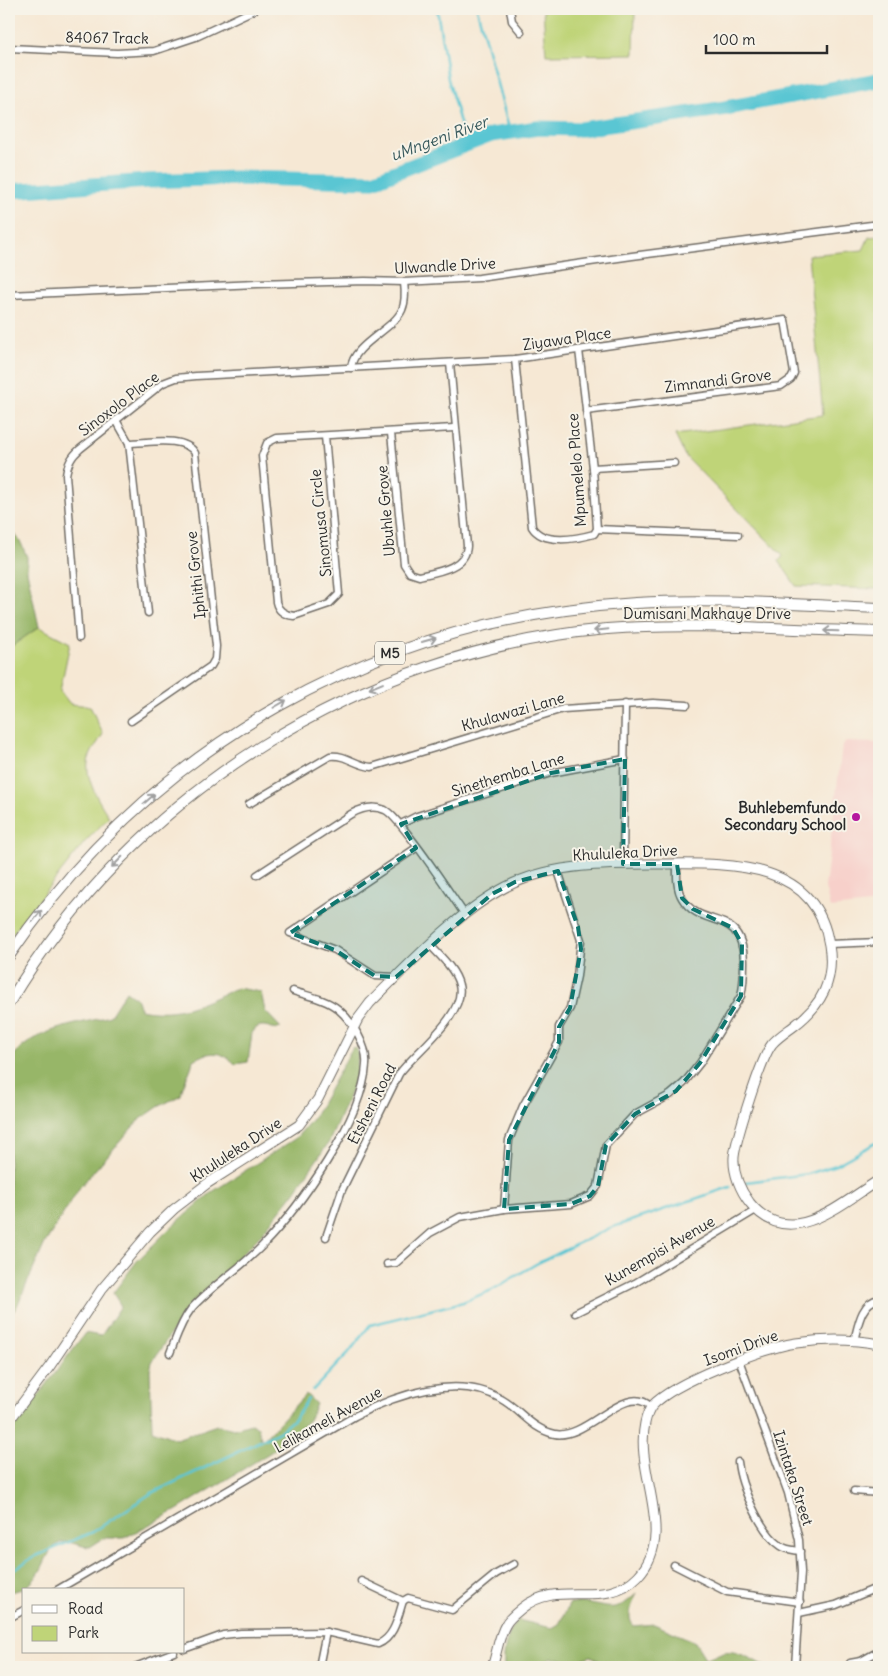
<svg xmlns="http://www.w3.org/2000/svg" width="888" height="1676" font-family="Delius,sans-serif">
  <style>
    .built { fill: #f7d0ca }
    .green { fill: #bfd478; stroke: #758052 }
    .forest { fill: #97b668; stroke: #61704a }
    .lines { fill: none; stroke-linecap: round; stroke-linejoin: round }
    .stream { stroke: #5ac6d3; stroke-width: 2.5 }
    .river { stroke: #5ac6d3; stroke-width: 15 }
    .street-casing { stroke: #726d66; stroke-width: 9 }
    .secondary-casing { stroke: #726d66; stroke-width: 11 }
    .primary-casing { stroke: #726d66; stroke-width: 12 }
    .street { stroke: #fff; stroke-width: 6 }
    .secondary { stroke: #fff; stroke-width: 9 }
    .primary { stroke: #fff; stroke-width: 10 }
    .oneway { stroke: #a0a0a0 }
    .marked { fill: #0f766e; fill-opacity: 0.2; stroke: #0f766e; stroke-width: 4; stroke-dasharray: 10 6; stroke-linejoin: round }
    .poi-dot { fill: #b5179e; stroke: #f7f3e8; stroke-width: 2 }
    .labels { text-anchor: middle; stroke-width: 4; stroke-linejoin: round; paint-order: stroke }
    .shield { fill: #f7f3e8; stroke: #686764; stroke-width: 1 }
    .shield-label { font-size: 14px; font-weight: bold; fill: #2b2b2b }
    .street-label { font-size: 15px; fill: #2b2b2b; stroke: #f7f3e8 }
    .poi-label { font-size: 15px; font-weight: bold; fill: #2b2b2b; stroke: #f7f3e8; text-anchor: end }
    .water-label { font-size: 16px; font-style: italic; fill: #395a5d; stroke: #f7f3e8 }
  </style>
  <rect width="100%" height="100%" fill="#f7f3e8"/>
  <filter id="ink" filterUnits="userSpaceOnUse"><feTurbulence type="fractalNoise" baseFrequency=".02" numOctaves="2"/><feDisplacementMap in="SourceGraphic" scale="10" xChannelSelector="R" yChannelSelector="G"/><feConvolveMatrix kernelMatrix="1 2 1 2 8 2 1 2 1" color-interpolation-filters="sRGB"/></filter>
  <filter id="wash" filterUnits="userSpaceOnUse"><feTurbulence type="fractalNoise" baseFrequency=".0096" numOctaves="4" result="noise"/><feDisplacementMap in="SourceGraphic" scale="20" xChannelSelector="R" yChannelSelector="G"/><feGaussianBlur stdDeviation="1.12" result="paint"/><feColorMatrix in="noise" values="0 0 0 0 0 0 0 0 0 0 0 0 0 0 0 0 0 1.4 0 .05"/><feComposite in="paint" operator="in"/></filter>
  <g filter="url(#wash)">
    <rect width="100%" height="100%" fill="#f6e8d4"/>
    <path class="built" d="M846,742L879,743V903L830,908L825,887L842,746Z"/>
    <g class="green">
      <path d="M543,9H635L634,54L546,55Z"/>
      <path d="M879,236V589L796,586L779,561L783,556L685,456L675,435L823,415L808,255L863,250L869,237Z"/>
      <path d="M39,627L70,643L60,691L70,704L90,706L103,734C99,741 92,750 89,758C83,776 99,802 109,817L84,843L9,938V648Z"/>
    </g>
    <g class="forest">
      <path d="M9,528L21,543L27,557V571L39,627L9,648Z"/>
      <path d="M237,988L261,992L265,1011L281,1028C272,1031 265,1022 256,1028L252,1033L248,1062L235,1064C222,1050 209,1051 193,1060C191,1073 183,1081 181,1095L158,1107L138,1121L80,1187L45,1243L17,1306L9,1318V1061C34,1028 72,1026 110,1016L126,991L136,998L140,1009C179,1017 202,1003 237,988Z"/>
      <path d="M353,1047L355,1048L358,1054L357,1077L329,1142L294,1193L258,1238L187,1309L152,1362L150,1370L152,1430L176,1439L217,1425L234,1429L251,1424L258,1427L261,1439L263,1440L306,1394L316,1404L309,1420L271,1452L177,1510L124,1538H104L90,1547C82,1547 70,1541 63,1542C40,1547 48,1588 9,1592V1435L85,1333L101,1336L121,1306L113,1293L137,1261L168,1230L212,1192L296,1138L314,1117Z"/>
      <path d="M637,1593C633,1603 625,1617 634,1626L654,1624L684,1637L695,1642L705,1658C713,1658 716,1654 724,1652C737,1649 756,1662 767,1667H610L591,1656L576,1661L551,1658L538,1667H504C503,1650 507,1633 518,1620L552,1628L559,1624L570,1603C602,1600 611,1620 637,1593Z"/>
    </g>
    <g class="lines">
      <g class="stream">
        <path d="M437,9L448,79L466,145"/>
        <path d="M477,9L510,132"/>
        <path d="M746,1182L808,1174L836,1165L879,1141"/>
        <path d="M313,1390L350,1351L370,1325L463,1302L492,1290L536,1264L610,1228L730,1187"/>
        <path d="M9,1572L36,1556L93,1532L150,1494L279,1432L296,1417L308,1399"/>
      </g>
      <path class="river" d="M9,191L148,181L237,178L373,181L491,135L538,128L581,129L720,109L879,80"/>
    </g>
  </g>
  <g filter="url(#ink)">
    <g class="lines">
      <g class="street-casing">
        <g id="street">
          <path d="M510,9L512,21L521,32"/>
          <path d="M9,48L117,53L154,51L196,37L256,9"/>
          <path d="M9,295L257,284L365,281L404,282L479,278L632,256L879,224"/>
          <path d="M515,359L532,527C543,545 576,539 594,534L597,529L593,468L579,350"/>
          <path d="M351,368C353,344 393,330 402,310C406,301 405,291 404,282"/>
          <path d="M116,420L129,443L148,613"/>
          <path d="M391,433L404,564L410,573L419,576C437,572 466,568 467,546L450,363"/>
          <path d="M325,436L339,594L329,604L294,616C285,615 278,611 276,602L262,456L267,443L277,438L454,428"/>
          <path d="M129,443C148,443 184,435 195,453L216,646L215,659L211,666L131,721"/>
          <path d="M593,468L674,463"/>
          <path d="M597,529L738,535"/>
          <path d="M79,638L66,475C68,463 71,457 80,449L163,383L176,378L196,376L515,359L785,320L794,373L791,379L781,386L586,411"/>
          <path d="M249,804L330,756C346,754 356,766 372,767L563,709L653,703L687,705"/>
          <path d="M401,824L417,816L551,773L625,759"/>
          <path d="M623,864L625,704"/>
          <path d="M257,875L351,814C362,808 373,805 385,810C400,817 452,896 465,915"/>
          <path d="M829,944L879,942"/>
          <path d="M396,977L375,976L335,950L290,933L416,848"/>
          <path d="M504,1209L509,1140L523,1106L559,1042V1027L570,1008L577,976L581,940L558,871"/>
          <path d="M326,1237L342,1190L399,1074C414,1053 467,1014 459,985C455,969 441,957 430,945"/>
          <path d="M387,1264L396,1263L430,1233L460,1217L504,1209L571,1204L590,1196L598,1186L606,1145L635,1114L670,1095L684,1083L700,1063L741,996C744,984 744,973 744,961C742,906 701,931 682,898C676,888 677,875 677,864"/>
          <path d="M575,1313L635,1283L756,1210"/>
          <path d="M854,1341C858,1326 861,1302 879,1299"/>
          <path d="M170,1353C176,1338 181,1322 191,1309C212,1285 240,1269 262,1246C299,1208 363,1119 366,1065C368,1046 352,1021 338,1009C326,999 308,996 293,991"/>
          <path d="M739,1360L788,1493L799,1540L801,1572L795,1667"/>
          <path d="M738,1462C740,1485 761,1533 781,1546C787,1550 794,1550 800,1551"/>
          <path d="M854,1491L879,1493"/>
          <path d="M674,1565L727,1592L800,1602"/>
          <path d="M361,1581L403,1601"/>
          <path d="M57,1590L355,1416C395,1395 459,1373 501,1399C521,1410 531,1429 555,1434C587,1440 626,1381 651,1407"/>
          <path d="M403,1601L408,1598L452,1610L496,1574L514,1564"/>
          <path d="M799,1613L836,1605L879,1587"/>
          <path d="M9,1618L24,1610"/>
          <path d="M184,1649L223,1635L241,1633L326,1632L378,1644C395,1637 398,1616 403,1601"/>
          <path d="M850,1663L861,1661L879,1651"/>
          <path d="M135,1667L174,1652"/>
          <path d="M319,1667L326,1632"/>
        </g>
      </g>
      <g class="secondary-casing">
        <g id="secondary">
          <path d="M9,1421L50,1366L101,1290L150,1232L174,1209L208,1183L299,1125L318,1099L358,1019L370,1003C410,963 463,906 514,883C556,864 606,864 651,864C718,864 815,855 829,945C835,980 822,1005 794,1026C786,1032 778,1037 772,1044C761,1058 736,1139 734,1157C733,1173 740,1190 750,1203C790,1252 840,1204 879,1180"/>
          <path d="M492,1667C497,1654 498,1637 506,1624C509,1618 516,1613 522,1608C559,1578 604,1611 638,1576C678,1534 634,1473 645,1423C646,1418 649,1410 652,1406C674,1382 763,1348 796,1343C824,1339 852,1339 879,1344"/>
        </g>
      </g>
      <g class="primary-casing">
        <g id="primary">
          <path d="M9,956C155,742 377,619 636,603C716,598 799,605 879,608"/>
          <path d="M9,1003C134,792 363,650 607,629C697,622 789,630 879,632"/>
        </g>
      </g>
      <use href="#street" class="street"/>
      <use href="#secondary" class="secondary"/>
      <use href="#primary" class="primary"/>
    </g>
    <defs><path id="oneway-shaft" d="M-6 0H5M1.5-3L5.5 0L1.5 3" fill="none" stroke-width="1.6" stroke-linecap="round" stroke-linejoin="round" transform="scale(1.25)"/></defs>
    <g class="oneway">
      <use href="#oneway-shaft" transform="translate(601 630) rotate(174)"/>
      <use href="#oneway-shaft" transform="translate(831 631) rotate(-178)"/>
      <use href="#oneway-shaft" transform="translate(429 640) rotate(-16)"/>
      <use href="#oneway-shaft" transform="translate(376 686) rotate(157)"/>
      <use href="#oneway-shaft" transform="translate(280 704) rotate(-30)"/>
      <use href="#oneway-shaft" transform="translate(149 799) rotate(-41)"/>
      <use href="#oneway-shaft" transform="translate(117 862) rotate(135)"/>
      <use href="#oneway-shaft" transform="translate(37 916) rotate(-51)"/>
    </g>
  </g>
  <path class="marked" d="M625,759L623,864H677L682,898L693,909L733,928L742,944L741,996L700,1063L676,1091L635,1114L606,1145L598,1186L590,1196L571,1204L504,1209L509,1140L559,1042V1027L570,1008L581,949L578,927L558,871L515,882L492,894L396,977L375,976L335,950L290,933L416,848L401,824L551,773Z"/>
  <circle class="poi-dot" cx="856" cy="817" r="5"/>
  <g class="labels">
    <rect class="shield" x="375" y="641.5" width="30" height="23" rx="4"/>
    <g class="shield-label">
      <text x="390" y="658">M5</text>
    </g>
    <g class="street-label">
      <text transform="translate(107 38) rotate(1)" y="5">84067 Track</text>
      <text transform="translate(445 266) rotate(-3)" y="5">Ulwandle Drive</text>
      <text transform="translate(567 339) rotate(-8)" y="5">Ziyawa Place</text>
      <text transform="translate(718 381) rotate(-7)" y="5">Zimnandi Grove</text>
      <text transform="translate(119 404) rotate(-37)" y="5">Sinoxolo Place</text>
      <text transform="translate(577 470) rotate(-94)" y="5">Mpumelelo Place</text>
      <text transform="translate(386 511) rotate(-95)" y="5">Ubuhle Grove</text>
      <text transform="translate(321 523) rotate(-96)" y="5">Sinomusa Circle</text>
      <text transform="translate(196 575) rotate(-96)" y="5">Iphithi Grove</text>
      <text x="707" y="619">Dumisani Makhaye Drive</text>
      <text transform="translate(513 712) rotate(-16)" y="5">Khulawazi Lane</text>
      <text transform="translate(508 775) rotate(-17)" y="5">Sinethemba Lane</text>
      <text transform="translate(625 853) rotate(-3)" y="5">Khululeka Drive</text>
      <text transform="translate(372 1104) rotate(-63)" y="5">Etsheni Road</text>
      <text transform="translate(236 1150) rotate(-33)" y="5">Khululeka Drive</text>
      <text transform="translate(660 1251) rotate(-30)" y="5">Kunempisi Avenue</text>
      <text transform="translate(741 1348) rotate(-20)" y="5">Isomi Drive</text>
      <text transform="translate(328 1420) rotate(-29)" y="5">Lelikameli Avenue</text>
      <text transform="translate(793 1478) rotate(72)" y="5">Izintaka Street</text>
    </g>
    <g class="poi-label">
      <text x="846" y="813">Buhlebemfundo<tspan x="846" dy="17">Secondary School</tspan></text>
    </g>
    <g class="water-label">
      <text transform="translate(439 138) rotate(-20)" y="6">uMngeni River</text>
    </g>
  </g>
  <rect width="888" height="1676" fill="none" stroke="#f7f3e8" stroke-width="30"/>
  <rect x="22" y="1588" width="162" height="65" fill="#f7f3e8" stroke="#a5a39c"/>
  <rect x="32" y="1605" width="25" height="8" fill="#ffffff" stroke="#a5a39c"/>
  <text x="68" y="1614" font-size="15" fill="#2b2b2b">Road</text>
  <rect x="32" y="1626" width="25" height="15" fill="#bfd478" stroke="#a5a39c"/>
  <text x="68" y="1638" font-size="15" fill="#2b2b2b">Park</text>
  <path d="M706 45v8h121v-8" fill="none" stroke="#2b2b2b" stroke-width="2.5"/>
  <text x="713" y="45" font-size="15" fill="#2b2b2b" stroke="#f7f3e8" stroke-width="4" paint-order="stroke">100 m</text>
</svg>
